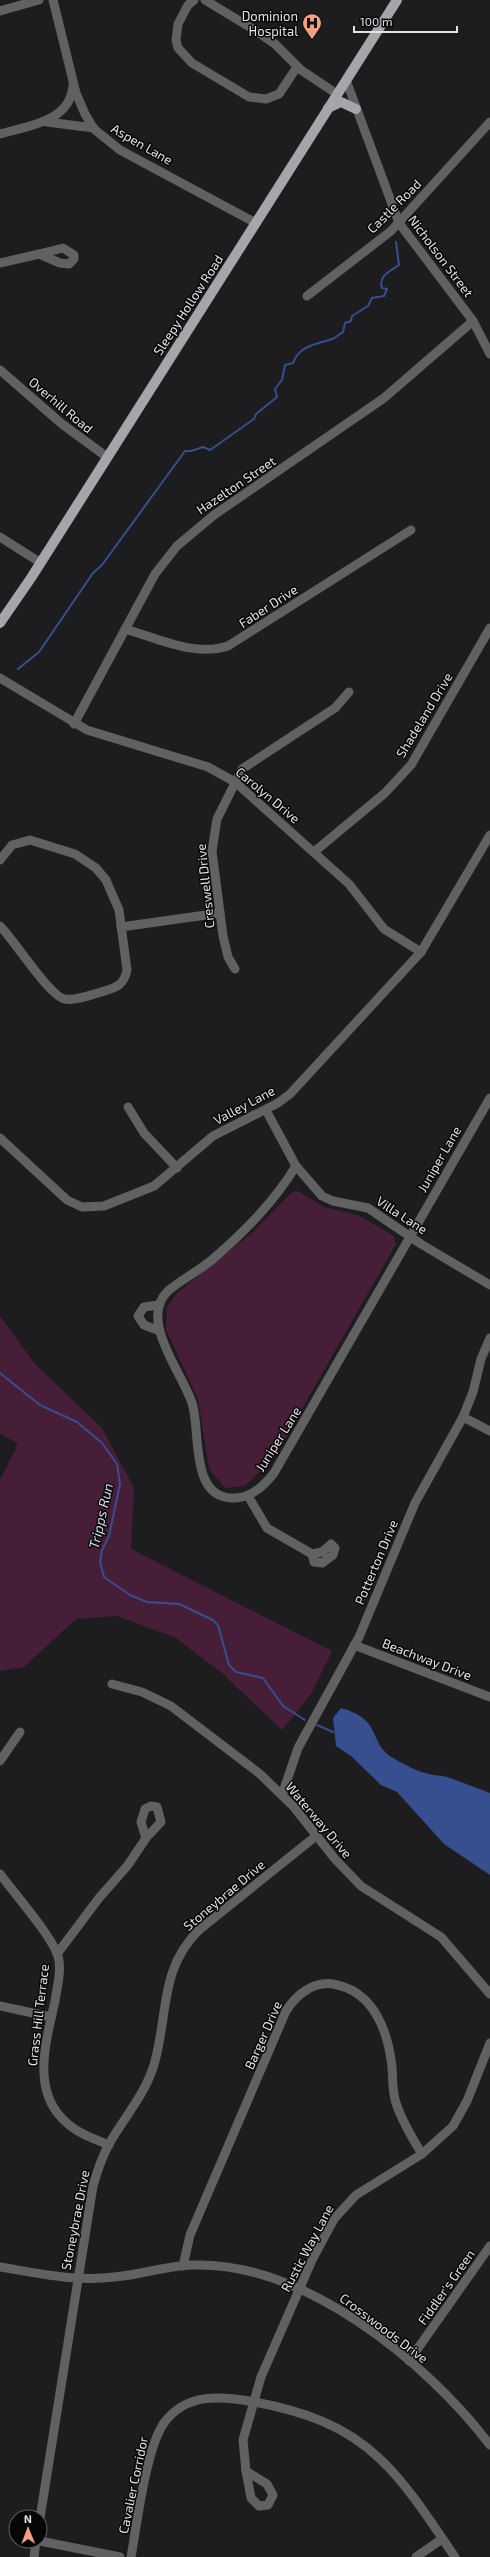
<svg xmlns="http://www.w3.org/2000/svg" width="490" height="2557" font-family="'Exo 2',sans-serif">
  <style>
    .green { fill: #471e37 }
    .water { fill: #374e8f }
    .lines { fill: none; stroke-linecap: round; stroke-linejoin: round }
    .stream { stroke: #374e8f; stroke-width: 2 }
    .minor { stroke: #616162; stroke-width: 9 }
    .major { stroke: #a6a6aa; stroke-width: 10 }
    .labels { text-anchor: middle; stroke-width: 3; stroke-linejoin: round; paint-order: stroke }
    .poi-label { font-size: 13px; fill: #e3e2e4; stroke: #070708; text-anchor: end }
    .street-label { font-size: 13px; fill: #e3e2e4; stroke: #070708 }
    .water-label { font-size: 14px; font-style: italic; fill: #d2dbee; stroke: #070708 }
  </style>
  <rect width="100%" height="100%" fill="#1d1c1f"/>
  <g class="green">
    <path d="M298,1191L324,1207L358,1215L394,1236L396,1244L274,1458L245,1486L225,1488L209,1469L198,1399L166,1330L167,1307L177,1293L253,1232L291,1193Z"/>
    <path d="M0,1316L35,1364L102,1428L134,1488L131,1549L332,1651L311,1694L282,1730L223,1674L176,1638L117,1616L76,1619L24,1667L0,1671V1480L18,1444L0,1433Z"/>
  </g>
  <path class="water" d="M341,1708C384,1720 367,1742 393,1758C405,1765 416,1771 429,1774C435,1776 442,1775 447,1777C462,1782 476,1788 490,1793V1875L444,1844L397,1792L381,1785L351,1756L336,1746L333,1718Z"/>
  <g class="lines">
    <g class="stream">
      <path d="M18,669L39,652L93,573L102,565L185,451H191L203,447L210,450L254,419L256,414L277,397L275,389L282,380L285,365L293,363C299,345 318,344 332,339C336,338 339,334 343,332L345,323L351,321L352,316L368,306L372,298L384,296L387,289L382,288C378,276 390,271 399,265L396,242"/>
      <path d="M0,1373L40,1405L77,1422L102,1443L117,1464L120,1484L109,1536L102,1550L100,1562L104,1577L130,1595L147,1602L179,1604L213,1620L218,1625L229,1665L236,1672L263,1678L283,1706L305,1720"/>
      <path d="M317,1725L333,1732"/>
    </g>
    <g class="minor">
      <path d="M53,0L76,93L85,114L94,129L120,150L256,223"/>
      <path d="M194,0L188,5L178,24L176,40L178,48L192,63L249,97L266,99L279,94L297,67"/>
      <path d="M205,0L256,31L275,44L301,70L337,94"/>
      <path d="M0,11L39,0"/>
      <path d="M346,80L399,223L473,321L490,354"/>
      <path d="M47,122L94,128"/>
      <path d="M0,134C27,126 71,122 73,85"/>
      <path d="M63,248L74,255V259L69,264L60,263L39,254Z"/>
      <path d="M0,263L39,254"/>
      <path d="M307,296L391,231L490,122"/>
      <path d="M0,370L62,424L107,457"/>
      <path d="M0,537L41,563"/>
      <path d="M125,629C157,638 194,657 228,646L411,530"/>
      <path d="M0,678L87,730L208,767L235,782L349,884L384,929L421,952"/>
      <path d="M74,724L155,574L177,546L214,515L384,398L473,321"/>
      <path d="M314,852L385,793L411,765L490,628"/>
      <path d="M0,860L12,845L30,840L75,854L96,868L106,880L119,910L127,970C124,986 115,988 101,992C90,995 76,1001 65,999C50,997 15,941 0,926"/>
      <path d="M121,927L220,913"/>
      <path d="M235,969L228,957L223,936L212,851L217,819L242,769L335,708L349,692"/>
      <path d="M128,1107L144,1133L177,1168"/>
      <path d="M266,1110L296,1166L322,1196L333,1201L368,1208L421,1244L490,1285"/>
      <path d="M0,1138L67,1200L82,1207L104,1206L154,1186L213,1136L278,1103L290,1094L421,952L490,835"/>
      <path d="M296,1166C274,1202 245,1231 213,1259C199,1271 182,1279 168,1291C138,1320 182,1372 192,1403C201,1429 189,1497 232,1498C249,1499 264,1486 274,1473L490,1098"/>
      <path d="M159,1305L144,1307L138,1316L144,1325L160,1331"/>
      <path d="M463,1417L490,1431"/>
      <path d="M248,1496L267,1528L312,1554L322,1552L331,1544L335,1548L333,1555L322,1563L314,1562L312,1554"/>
      <path d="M354,1645L490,1697"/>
      <path d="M112,1684L142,1692L171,1706L260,1774L293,1806L335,1859L361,1886L441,1937L490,1994"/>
      <path d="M0,1761L20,1732"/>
      <path d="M282,1795L298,1748L359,1637L415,1503L463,1417L473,1392L481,1359L490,1338"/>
      <path d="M151,1806L157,1807L161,1822L146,1838L141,1822L145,1809Z"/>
      <path d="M0,1874C14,1893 51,1935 58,1956C62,1970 57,1987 55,2001C46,2042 30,2093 68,2124C79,2134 95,2139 109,2145"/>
      <path d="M57,1954L99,1898L128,1865L146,1838"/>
      <path d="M0,2006L51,2017"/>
      <path d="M183,2266L190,2235L286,2011C296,1995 313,1981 333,1984C374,1991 388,2031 392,2067C393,2079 392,2091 396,2103C402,2121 412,2138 422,2154"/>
      <path d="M0,2267C37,2273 76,2282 114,2277C140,2275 165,2266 192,2265C303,2261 426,2361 490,2445"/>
      <path d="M409,2361L490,2246"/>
      <path d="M246,2471L243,2440L261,2377L313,2258L334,2219L356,2195L422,2154L453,2126L467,2101L490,2043"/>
      <path d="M246,2471L267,2484L273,2495L268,2505L259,2506L251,2498Z"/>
      <path d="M40,2518L93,2186C97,2172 102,2157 109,2144C124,2118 143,2097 153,2068C169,2018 158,1970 199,1930L316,1836"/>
      <path d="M40,2541L120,2557"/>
      <path d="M34,2557L36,2541"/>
      <path d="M131,2557C137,2524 146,2448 164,2423C186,2392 223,2396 255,2402C302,2411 345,2425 380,2459C408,2485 433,2525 455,2557"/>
      <path d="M416,2557L442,2539"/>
    </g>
    <g class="major">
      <path d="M328,108L341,102L356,109"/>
      <path d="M0,623L31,578L397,0"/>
    </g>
  </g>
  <defs>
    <g id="hospital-pin" transform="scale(1)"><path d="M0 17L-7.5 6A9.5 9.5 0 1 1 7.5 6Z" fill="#f2a07f" stroke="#070708"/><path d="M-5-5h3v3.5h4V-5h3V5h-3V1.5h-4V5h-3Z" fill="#111"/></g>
  </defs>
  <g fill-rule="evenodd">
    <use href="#hospital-pin" x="312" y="23"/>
  </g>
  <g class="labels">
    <g class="poi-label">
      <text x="298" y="21">Dominion<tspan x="298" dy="15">Hospital</tspan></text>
    </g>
    <g class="street-label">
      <text transform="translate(142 144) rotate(30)" y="5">Aspen Lane</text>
      <text transform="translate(394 206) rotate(-45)" y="5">Castle Road</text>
      <text transform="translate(441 256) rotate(53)" y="5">Nicholson Street</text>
      <text transform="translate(188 305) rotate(-57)" y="5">Sleepy Hollow Road</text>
      <text transform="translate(61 405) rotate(40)" y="5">Overhill Road</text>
      <text transform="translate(236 485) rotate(-34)" y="5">Hazelton Street</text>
      <text transform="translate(268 606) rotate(-33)" y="5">Faber Drive</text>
      <text transform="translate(424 715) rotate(-59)" y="5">Shadeland Drive</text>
      <text transform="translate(268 795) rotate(40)" y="5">Carolyn Drive</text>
      <text transform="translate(205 886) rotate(-96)" y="5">Creswell Drive</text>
      <text transform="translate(244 1105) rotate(-28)" y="5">Valley Lane</text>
      <text transform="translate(439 1159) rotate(-60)" y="5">Juniper Lane</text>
      <text transform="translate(402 1215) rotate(33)" y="5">Villa Lane</text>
      <text transform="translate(278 1439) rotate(-58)" y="5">Juniper Lane</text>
      <text transform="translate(376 1562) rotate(-67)" y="5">Potterton Drive</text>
      <text transform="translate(427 1659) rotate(21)" y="5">Beachway Drive</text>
      <text transform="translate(319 1820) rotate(50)" y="5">Waterway Drive</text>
      <text transform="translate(224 1895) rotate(-40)" y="5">Stoneybrae Drive</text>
      <text transform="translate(38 2015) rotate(-83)" y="5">Grass Hill Terrace</text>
      <text transform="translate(263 2035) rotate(-66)" y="5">Barger Drive</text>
      <text transform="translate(75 2220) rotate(-79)" y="5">Stoneybrae Drive</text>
      <text transform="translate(307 2248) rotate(-62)" y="5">Rustic Way Lane</text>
      <text transform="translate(446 2287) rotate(-55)" y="5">Fiddler's Green</text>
      <text transform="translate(384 2328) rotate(37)" y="5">Crosswoods Drive</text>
      <text transform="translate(133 2485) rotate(-78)" y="5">Cavalier Corridor</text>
    </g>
    <g class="water-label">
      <text transform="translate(101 1516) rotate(-77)" y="5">Tripps Run</text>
    </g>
  </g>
  <g transform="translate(28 2529) rotate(359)"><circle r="19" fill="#070708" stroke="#5f5f60"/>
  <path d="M0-3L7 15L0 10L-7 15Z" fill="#f2a07f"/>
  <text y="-6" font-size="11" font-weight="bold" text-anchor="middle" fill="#e3e2e4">N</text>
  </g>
  <path d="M354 26v6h103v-6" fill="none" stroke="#e3e2e4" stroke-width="2"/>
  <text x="360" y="26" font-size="12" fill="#e3e2e4" stroke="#070708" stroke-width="3" paint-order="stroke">100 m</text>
</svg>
